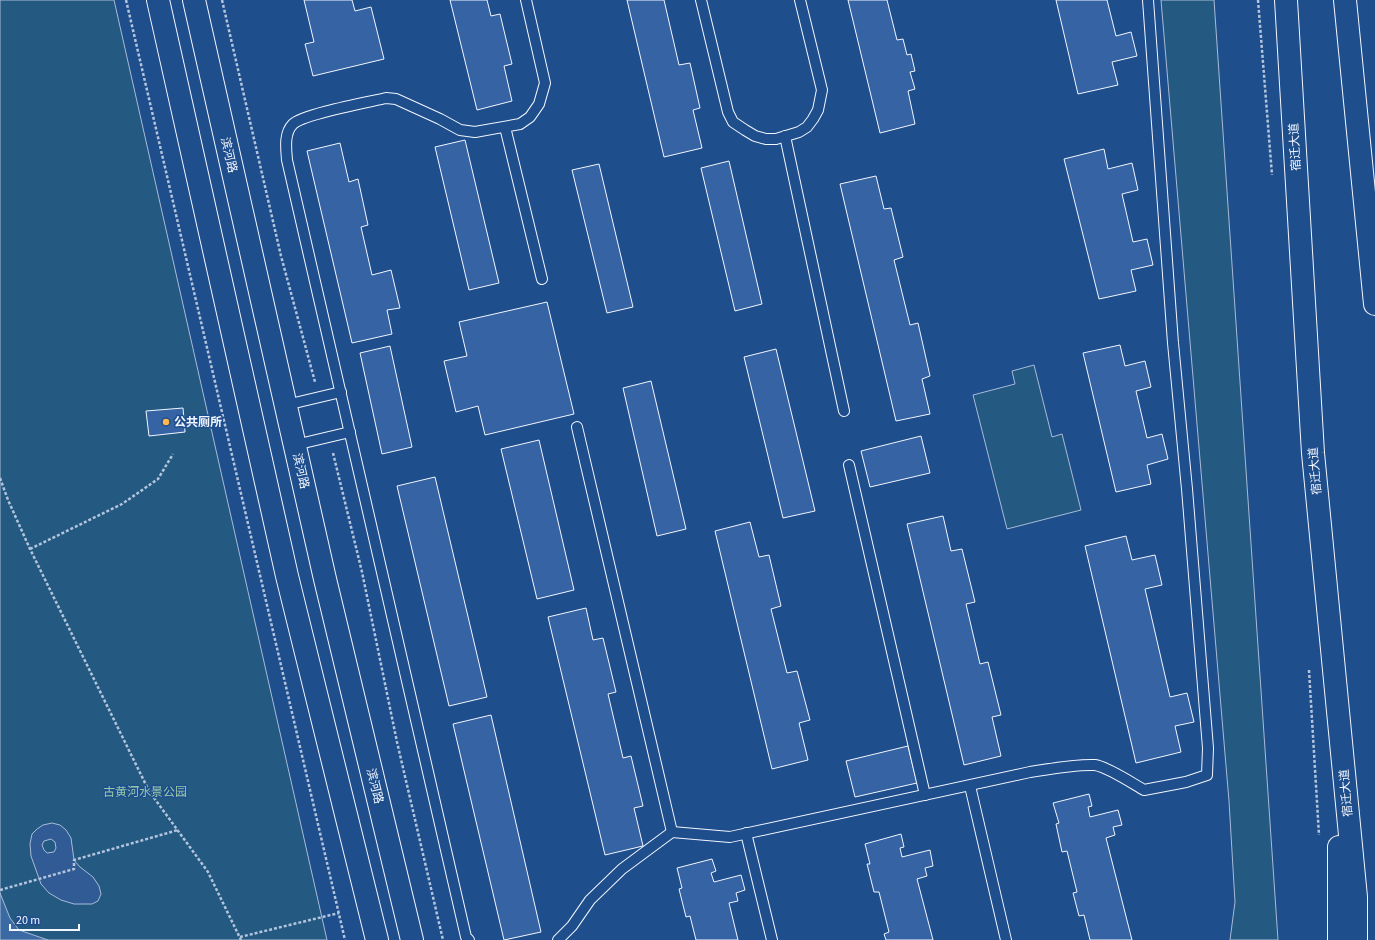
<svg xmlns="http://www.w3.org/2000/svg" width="1375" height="940" font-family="'Source Sans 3','Noto Sans SC',sans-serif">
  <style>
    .green { fill: #245a82; stroke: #a8bbd7 }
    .parking { fill: #305b95; stroke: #a8bbd7; fill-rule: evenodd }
    .water { fill: #3b69a3; stroke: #a8bbd7 }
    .building { fill: #3563a3; stroke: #f2f6ff }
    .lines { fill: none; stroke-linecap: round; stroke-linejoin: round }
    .lane-casing { stroke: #f2f6ff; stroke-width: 12 }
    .secondary-casing { stroke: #f2f6ff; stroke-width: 24 }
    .primary-casing { stroke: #f2f6ff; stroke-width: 24 }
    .path { stroke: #b3c4dc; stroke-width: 2.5; stroke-dasharray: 3 2; stroke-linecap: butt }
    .lane { stroke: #1f4e8c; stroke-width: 10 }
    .secondary { stroke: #1f4e8c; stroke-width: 22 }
    .primary { stroke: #1f4e8c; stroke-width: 22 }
    .poi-dot { fill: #ffb74d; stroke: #1f4e8c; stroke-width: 1.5 }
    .labels { text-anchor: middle; stroke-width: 3; stroke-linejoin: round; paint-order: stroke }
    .street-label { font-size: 12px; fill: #f2f6ff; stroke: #1f4e8c }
    .poi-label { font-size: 12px; font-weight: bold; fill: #f2f6ff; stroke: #1f4e8c; text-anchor: start }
    .park-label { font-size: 12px; fill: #97c8a6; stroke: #1f4e8c }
  </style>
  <rect width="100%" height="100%" fill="#1f4e8c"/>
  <g class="green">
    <path d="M0,0H114L327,940H0Z"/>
    <path d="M1161,0H1214L1278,940H1230L1235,902L1229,801Z"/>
    <path d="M1034,365L1052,437L1062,434L1081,510L1007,529L973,395L1015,384L1012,371Z"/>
  </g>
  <path class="parking" d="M52,823L60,825L66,830L71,838L74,860L80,867L93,877L99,886L101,894L98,901L92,904H74L61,900L49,893L41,884L31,856L30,844L32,834L37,829L43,825ZM51,839L55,842L56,848L54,852L47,853L44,850L42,845L44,841Z"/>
  <path class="water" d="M0,893L10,918L19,930L48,940H0Z"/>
  <g class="building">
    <path d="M304,0H352L355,11L371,7L384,59L313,76L305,44L314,42Z"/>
    <path d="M450,0H487L491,16L500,14L512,64L504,66L512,101L477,110Z"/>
    <path d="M627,0H664L679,65L690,63L700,108L693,110L702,148L664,157Z"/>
    <path d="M848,0H887L897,40L903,39L907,55L911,54L915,71L910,72L915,89L908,91L915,124L880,133Z"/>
    <path d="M1056,0H1107L1116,36L1131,32L1137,56L1112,62L1118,85L1078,94Z"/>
    <path d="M465,140L499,283L469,290L435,147Z"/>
    <path d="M340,143L349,182L358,179L368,225L361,227L372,275L391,270L400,308L387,310L392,334L352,343L307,151Z"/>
    <path d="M1104,149L1108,169L1132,163L1138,190L1122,194L1133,242L1147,239L1153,265L1131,270L1136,291L1099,299L1064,159Z"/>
    <path d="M729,161L762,304L735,311L701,168Z"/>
    <path d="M599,164L633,307L607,313L572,170Z"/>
    <path d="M876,176L884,209L891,208L903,257L894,260L910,325L918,323L930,376L922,379L930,414L896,421L840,184Z"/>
    <path d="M547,302L574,414L485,435L478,406L456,412L444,361L467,356L459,322Z"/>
    <path d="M1120,345L1125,366L1145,361L1151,387L1136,391L1147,438L1162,434L1168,459L1147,465L1151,484L1116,492L1083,353Z"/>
    <path d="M390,346L412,447L382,454L360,353Z"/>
    <path d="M776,349L815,511L783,518L744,357Z"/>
    <path d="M651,381L686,529L657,536L623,388Z"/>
    <path d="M183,408L185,432L149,436L146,411Z"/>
    <path d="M921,436L930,473L870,487L861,451Z"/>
    <path d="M539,440L574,590L537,599L501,449Z"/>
    <path d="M435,477L487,697L449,706L397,486Z"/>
    <path d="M943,516L951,551L962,549L975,602L966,604L980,664L988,662L1001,715L992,717L1001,756L964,765L907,524Z"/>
    <path d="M750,522L759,557L769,555L781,606L771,609L787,673L797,671L810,720L799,723L808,760L772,769L715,531Z"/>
    <path d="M1126,536L1132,560L1155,555L1162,585L1145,589L1170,697L1187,693L1194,722L1175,726L1181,752L1136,763L1085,546Z"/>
    <path d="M586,608L593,640L603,638L616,692L608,694L623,758L631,756L643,806L634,808L643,846L605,855L548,617Z"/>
    <path d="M491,715L541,932L504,940L453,724Z"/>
    <path d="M908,746L917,783L855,797L846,761Z"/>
    <path d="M1089,794L1092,806L1088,807L1090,817L1118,810L1122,825L1113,827L1115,835L1106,838L1132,940H1090L1084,915L1079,916L1073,893L1077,892L1067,851L1062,852L1056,824L1059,823L1053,803Z"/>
    <path d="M901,834L904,847L900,848L902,857L930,850L933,866L925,868L927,876L917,879L933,940H886L884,934L889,932L879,892H874L867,864H870L865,844Z"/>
    <path d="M712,859L716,871L711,873L714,882L741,875L745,890L736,893L738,901L729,903L738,940H696L690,916L686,917L679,889L682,888L677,868Z"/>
  </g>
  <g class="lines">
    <g class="lane-casing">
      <g id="lane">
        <path d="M701,0L728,112L733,122L745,130L755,136L766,139H776L799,132L807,127L813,119L818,110L822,90L800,0"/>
        <path d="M505,127L542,279"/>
        <path d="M785,136L844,411"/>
        <path d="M286,405L341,392"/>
        <path d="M577,427L672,832"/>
        <path d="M295,445L350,432"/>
        <path d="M849,465L925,795"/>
        <path d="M970,786L1006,940"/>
        <path d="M746,833L772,940"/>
        <path d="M469,940L466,937L287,160C286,148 284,133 293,124C303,114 369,102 386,98L396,99L440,119L460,130L475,132L520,124L530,117L539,104L545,83L526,0"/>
        <path d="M558,940L572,926L590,900L622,869L672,832L730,837L1030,772C1049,769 1076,764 1095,765C1108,767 1132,783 1144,790L1186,782L1207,775L1208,748L1187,489L1173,343L1148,0"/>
      </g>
    </g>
    <g class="secondary-casing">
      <g id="secondary">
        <path d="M158,0L287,576L377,940"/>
        <path d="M194,0L325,579L412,940"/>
      </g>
    </g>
    <g class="primary-casing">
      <g id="primary">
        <path d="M1286,0L1313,453L1356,897V940"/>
        <path d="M1345,0L1375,304"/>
        <path d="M1339,940V847"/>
      </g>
    </g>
    <g class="path">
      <path d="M126,0L345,940"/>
      <path d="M222,0L281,256L315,382"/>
      <path d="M1258,0L1272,175"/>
      <path d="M333,453L362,572L397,742L443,940"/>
      <path d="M0,478L8,500L30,549L149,791L208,872L241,940"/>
      <path d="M30,549L122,504L158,479L173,454"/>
      <path d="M1309,670L1319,835"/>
      <path d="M0,890L74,869V860L178,830"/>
      <path d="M240,937L339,913"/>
    </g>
    <use href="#lane" class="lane"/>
    <use href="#secondary" class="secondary"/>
    <use href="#primary" class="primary"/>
  </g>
  <circle class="poi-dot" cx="166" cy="422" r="4"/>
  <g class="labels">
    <g class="street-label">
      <text transform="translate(1295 147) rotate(-93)" y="4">宿迁大道</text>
      <text transform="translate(229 155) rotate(77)" y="4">滨河路</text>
      <text transform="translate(301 471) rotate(77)" y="4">滨河路</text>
      <text transform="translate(1315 471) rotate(-95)" y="4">宿迁大道</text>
      <text transform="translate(375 786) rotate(76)" y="4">滨河路</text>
      <text transform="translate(1346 793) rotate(-95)" y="4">宿迁大道</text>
    </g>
    <g class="poi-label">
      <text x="174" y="426">公共厕所</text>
    </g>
    <g class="park-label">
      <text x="145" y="796">古黄河水景公园</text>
    </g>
  </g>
  <path d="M10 924v6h69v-6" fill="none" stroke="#f2f6ff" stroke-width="2"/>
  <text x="16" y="924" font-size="12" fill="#f2f6ff" stroke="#1f4e8c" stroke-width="3" paint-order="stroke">20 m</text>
</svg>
